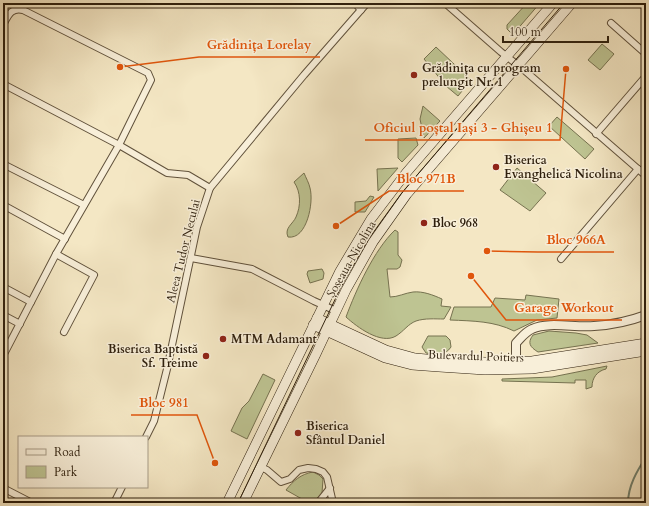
<svg xmlns="http://www.w3.org/2000/svg" width="649" height="506" font-family="Cardo,serif">
  <style>
    .green { fill: #bec492; stroke: #767250 }
    .lines { fill: none; stroke-linecap: round; stroke-linejoin: round }
    .stream { stroke: #70806e; stroke-width: 2 }
    .minor-casing { stroke: #60513b; stroke-width: 8 }
    .tertiary-casing { stroke: #60513b; stroke-width: 10 }
    .secondary-casing { stroke: #2e1f0d; stroke-width: 10 }
    .minor { stroke: #f8efd9; stroke-width: 6 }
    .tertiary { stroke: #f8efd9; stroke-width: 8 }
    .secondary { stroke: #f8efd9; stroke-width: 9 }
    .tram { stroke: #2e1f0d; stroke-width: 1 }
    .poi-dot { fill: #8f2418; stroke: #f8efd9; stroke-width: 1.5 }
    .labels { text-anchor: middle; stroke-width: 3; stroke-linejoin: round; paint-order: stroke }
    .poi-label { font-size: 12px; font-weight: bold; fill: #2e1f0d; stroke: #f8efd9; text-anchor: start }
    .street-label { font-size: 12px; fill: #2e1f0d; stroke: #f8efd9 }
    .leader { fill: none; stroke: #df560c; stroke-width: 1.5 }
    .callout-dot { fill: #df560c; stroke: #f8efd9; stroke-width: 1.5 }
    .callout-label { font-size: 13px; text-anchor: middle; font-weight: bold; fill: #df560c; stroke: #f8efd9; stroke-width: 3; stroke-linejoin: round; paint-order: stroke }
  </style>
  <rect width="100%" height="100%" fill="#f4e7c4"/>
  <filter id="stains"><feTurbulence type="fractalNoise" baseFrequency=".005" numOctaves="4"/><feColorMatrix values="0 0 0 0 .2 0 0 0 0 .09 0 0 0 0 .02 0 0 0 .5 -.17"/></filter>
  <radialGradient id="worn" r=".72"><stop offset=".6" stop-color="#630" stop-opacity="0"/><stop offset="1" stop-color="#630" stop-opacity=".3"/></radialGradient>
  <g class="green">
    <path d="M527,3H540L515,32L511,33L507,29V25Z"/>
    <path d="M602,44L614,54L600,70L588,60Z"/>
    <path d="M436,47L471,80L458,96L446,86L424,59Z"/>
    <path d="M423,106L440,121L424,138L420,119Z"/>
    <path d="M557,117L594,149L585,159L549,126Z"/>
    <path d="M416,138L418,145L402,162L398,158V139Z"/>
    <path d="M398,168L378,191L377,169Z"/>
    <path d="M517,168L546,193L530,211L500,190Z"/>
    <path d="M304,173C306,178 309,183 310,188C314,202 307,240 288,237C284,228 293,224 296,217C301,206 301,192 294,182Z"/>
    <path d="M370,196L374,197L365,212H355V202L366,201Z"/>
    <path d="M395,230L398,232V255L402,260L400,267L397,269H387L390,297C398,297 405,293 413,292C423,291 433,295 442,299L441,306L451,307L444,319C435,319 425,318 416,321C408,324 404,331 396,336C381,345 357,327 346,317C356,290 374,250 395,230Z"/>
    <path d="M322,269L324,273L323,279L310,283L307,274L308,271Z"/>
    <path d="M526,295L559,299L557,318L537,320L514,331C494,321 473,321 450,320L454,307H491L495,298L525,300Z"/>
    <path d="M549,331L576,333L587,335L598,343L538,352C530,347 527,343 533,335Z"/>
    <path d="M428,336H446L450,340L451,347C445,356 436,355 426,353L422,347Z"/>
    <path d="M607,366L606,369C597,371 592,378 592,387L586,389V380H575V383L502,381V379L552,377Z"/>
    <path d="M263,374L275,380L247,439L231,431L242,408L249,401Z"/>
    <path d="M313,472L319,475L323,479L322,493L313,503H309L286,490C293,481 301,474 313,472Z"/>
  </g>
  <g class="lines">
    <path class="stream" d="M628,503C628,486 637,471 646,457"/>
    <g class="minor-casing">
      <g id="minor">
        <path d="M355,3L361,10"/>
        <path d="M445,3L501,52L524,70L646,176"/>
        <path d="M611,23L646,54"/>
        <path d="M3,25C8,16 11,7 23,10L148,73L151,80L119,145L56,254L3,356"/>
        <path d="M3,84L119,145L167,173L188,175L210,188"/>
        <path d="M596,134L646,76"/>
        <path d="M3,164L84,205"/>
        <path d="M3,205L65,239"/>
        <path d="M56,254L94,275L64,332"/>
        <path d="M191,258L252,269L314,301L336,311"/>
        <path d="M561,259L638,169"/>
        <path d="M3,287L31,302"/>
        <path d="M3,315L20,324"/>
        <path d="M146,437L154,421L167,369L197,227L210,188L304,75L367,3"/>
        <path d="M261,467L267,470L281,482L290,479L299,470L308,468L316,469L323,472L327,477L333,503"/>
        <path d="M3,488L32,503"/>
        <path d="M114,503L122,487"/>
        <path d="M318,503L330,488"/>
      </g>
    </g>
    <g class="tertiary-casing">
      <path id="tertiary" d="M516,367V343C521,338 525,332 532,329C549,321 575,328 594,326C611,325 630,321 646,315"/>
    </g>
    <g class="secondary-casing">
      <g id="secondary">
        <path d="M317,318L386,350L415,358L438,360L485,362L532,361L646,343"/>
        <path d="M313,325L385,358L412,365L439,367L485,370L532,369L646,351"/>
        <path d="M227,503L340,271L371,219L406,173L553,3"/>
        <path d="M243,503L316,354L346,290L373,242L407,194L572,3"/>
      </g>
    </g>
    <use href="#minor" class="minor"/>
    <use href="#tertiary" class="tertiary"/>
    <use href="#secondary" class="secondary"/>
    <path class="tram" d="M238,503L341,287L370,237L401,194L564,3"/>
  </g>
  <g class="poi-dot">
    <circle cx="414" cy="75" r="4"/>
    <circle cx="496" cy="167" r="4"/>
    <circle cx="424" cy="223" r="4"/>
    <circle cx="223" cy="339" r="4"/>
    <circle cx="206" cy="356" r="4"/>
    <circle cx="298" cy="433" r="4"/>
  </g>
  <g class="labels">
    <g class="poi-label">
      <text x="422" y="72">Grădinița cu program<tspan x="422" dy="14">prelungit Nr. 1</tspan></text>
      <text x="504" y="164">Biserica<tspan x="504" dy="14">Evanghelică Nicolina</tspan></text>
      <text x="432" y="227">Bloc 968</text>
      <text x="231" y="343">MTM Adamant</text>
      <text x="198" y="353" text-anchor="end">Biserica Baptistă<tspan x="198" dy="14">Sf. Treime</tspan></text>
      <text x="306" y="430">Biserica<tspan x="306" dy="14">Sfântul Daniel</tspan></text>
    </g>
    <g class="street-label">
      <text transform="translate(183 251) rotate(-76)" y="4">Aleea Tudor Neculai</text>
      <text transform="translate(351 259) rotate(-60)" y="4">Șoseaua Nicolina</text>
      <text transform="translate(476 356) rotate(2)" y="4">Bulevardul Poitiers</text>
    </g>
  </g>
  <path class="leader" d="M120 67L199 57H320M566 69L560 140H365M336 226L389 191H464M487 251L538 252H614M471 276L506 320H622M215 463L197 415H131"/>
  <g class="callout-dot">
    <circle cx="120" cy="67" r="4"/>
    <circle cx="566" cy="69" r="4"/>
    <circle cx="336" cy="226" r="4"/>
    <circle cx="487" cy="251" r="4"/>
    <circle cx="471" cy="276" r="4"/>
    <circle cx="215" cy="463" r="4"/>
  </g>
  <g class="callout-label">
    <text x="259" y="49">Grădinița Lorelay</text>
    <text x="463" y="132">Oficiul poștal Iași 3 - Ghișeu 1</text>
    <text x="426" y="183">Bloc 971B</text>
    <text x="576" y="244">Bloc 966A</text>
    <text x="564" y="312">Garage Workout</text>
    <text x="164" y="407">Bloc 981</text>
  </g>
  <rect width="649" height="506" fill="none" stroke="#f4e7c4" stroke-width="16"/>
  <rect x="4" y="4" width="641" height="498" fill="none" stroke="#2e1f0d" stroke-width="2"/>
  <rect x="8" y="8" width="633" height="490" fill="none" stroke="#2e1f0d"/>
  <rect x="18" y="436" width="130" height="52" fill="#f8efd9" stroke="#a79c87"/>
  <rect x="26" y="449" width="20" height="6" fill="#f8efd9" stroke="#a79c87"/>
  <text x="54" y="456" font-size="12" fill="#2e1f0d">Road</text>
  <rect x="26" y="466" width="20" height="12" fill="#bec492" stroke="#a79c87"/>
  <text x="54" y="476" font-size="12" fill="#2e1f0d">Park</text>
  <path d="M503 36v6h105v-6" fill="none" stroke="#2e1f0d" stroke-width="2"/>
  <text x="509" y="36" font-size="12" fill="#2e1f0d" stroke="#f8efd9" stroke-width="3" paint-order="stroke">100 m</text>
  <rect width="100%" height="100%" filter="url(#stains)"/>
  <rect width="100%" height="100%" fill="url(#worn)"/>
</svg>
